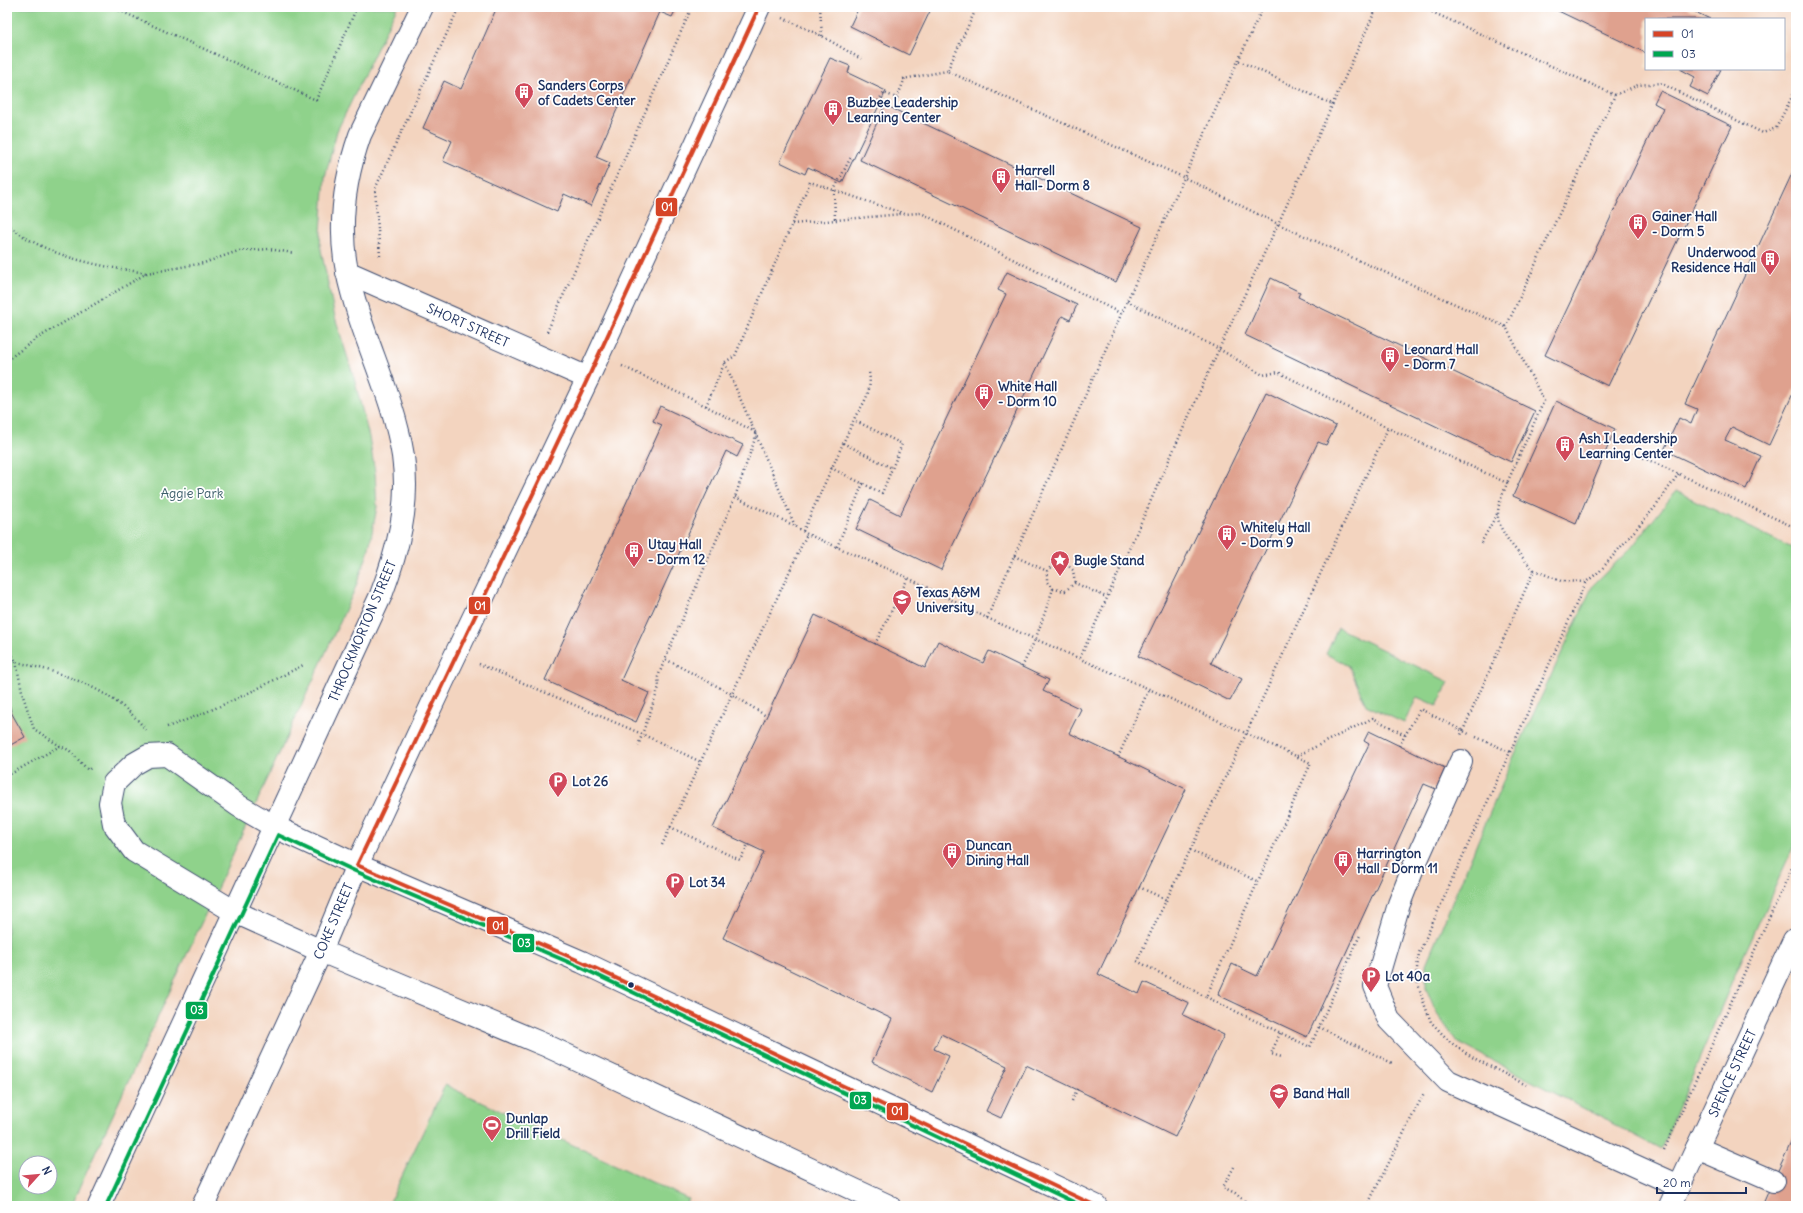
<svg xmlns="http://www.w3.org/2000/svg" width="1803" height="1213" font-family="Delius,sans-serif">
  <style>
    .built { fill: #f3d4bf; fill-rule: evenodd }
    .green { fill: #8fd28b; stroke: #558074; fill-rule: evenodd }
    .building { fill: #dfa18e }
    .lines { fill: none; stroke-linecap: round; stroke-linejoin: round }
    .minor-casing { stroke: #3c4a6f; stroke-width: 24 }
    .path { stroke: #3c4a6f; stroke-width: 2.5; stroke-dasharray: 1 3; stroke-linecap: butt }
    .minor { stroke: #fff; stroke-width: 22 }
    .bus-1-casing { stroke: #fff; stroke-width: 7 }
    .bus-2-casing { stroke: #fff; stroke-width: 7 }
    .bus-1 { stroke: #d64427; stroke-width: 4 }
    .bus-2 { stroke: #00a651; stroke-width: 4 }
    .bus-dot { fill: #1b2f5e; stroke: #fff; stroke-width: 1.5 }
    .labels { text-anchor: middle; stroke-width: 3.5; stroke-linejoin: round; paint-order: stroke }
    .poi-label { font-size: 13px; font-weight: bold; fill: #1b2f5e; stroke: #fff; text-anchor: start }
    .street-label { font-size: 13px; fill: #1b2f5e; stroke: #fff }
    .park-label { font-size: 13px; fill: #3e606c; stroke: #fff }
    .line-badge { stroke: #fff; stroke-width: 1.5 }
    .badge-label { font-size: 11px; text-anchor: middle; font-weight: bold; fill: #fff }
  </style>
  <rect width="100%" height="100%" fill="#fff"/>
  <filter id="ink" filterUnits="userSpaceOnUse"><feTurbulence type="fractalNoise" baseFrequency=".025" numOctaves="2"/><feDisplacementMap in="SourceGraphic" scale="8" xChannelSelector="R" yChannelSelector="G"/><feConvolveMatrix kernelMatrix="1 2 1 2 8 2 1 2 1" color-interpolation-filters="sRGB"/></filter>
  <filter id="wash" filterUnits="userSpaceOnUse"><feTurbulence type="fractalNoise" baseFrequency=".012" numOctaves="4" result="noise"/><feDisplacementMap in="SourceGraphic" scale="16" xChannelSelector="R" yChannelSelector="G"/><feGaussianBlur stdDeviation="0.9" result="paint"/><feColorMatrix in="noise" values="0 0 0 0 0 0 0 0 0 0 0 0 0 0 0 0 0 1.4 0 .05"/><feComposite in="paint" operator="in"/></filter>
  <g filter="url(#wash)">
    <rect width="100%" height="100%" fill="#f7e6d1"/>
    <path class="built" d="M7,7H1796V1206H7ZM1646,19H1784V69H1646ZM26,1163H50V1187H26Z"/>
    <g class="green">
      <path d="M7,7H397L337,131L325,177L320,245L335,317L354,378L369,437L375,472L377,507L368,553L354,591L71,1206H7ZM26,1163H50V1187H26Z"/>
      <path d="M1676,491L1796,550V841L1738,968L1661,1149L1457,1042L1437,1014L1426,988V964L1513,758L1593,585L1632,547Z"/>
      <path d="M1338,628L1449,682L1437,706L1417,697L1404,723L1366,705L1349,666L1326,654Z"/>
      <path d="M445,1085L688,1199L685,1206H388Z"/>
    </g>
    <g id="blocks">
      <g class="building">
        <path d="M497,7H677L672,17L660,12L596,157L610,163L591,206L564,194L557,212L443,161L452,141L423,128L444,81L461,89Z"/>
        <path d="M859,7H932L909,55L850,26Z"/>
        <path d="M1550,7H1685L1710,19H1646V53Z"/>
        <path d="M830,58L850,66L848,73L886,91L842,183L808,167L805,174L780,162Z"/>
        <path d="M1680,69H1721L1708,96L1690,87L1695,77Z"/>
        <path d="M1660,91L1732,126L1608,386L1545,355L1663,108L1654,103Z"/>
        <path d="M885,105L1142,227L1116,282L860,160Z"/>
        <path d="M1796,165V387L1769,445L1732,427L1725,440L1761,456L1746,489L1664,450L1679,418L1691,424L1697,409L1685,404Z"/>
        <path d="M1007,272L1077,305L1070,320L1062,316L941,570L856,529L870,500L900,515L1006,294L998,290Z"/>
        <path d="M1271,278L1300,292L1298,297L1535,411L1511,462L1245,335Z"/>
        <path d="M1266,392L1336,426L1326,445L1318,442L1211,663L1242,679L1230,701L1138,656Z"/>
        <path d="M1556,401L1615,429L1576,524L1513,496Z"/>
        <path d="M660,406L743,445L737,457L726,451L621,680L649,693L636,722L545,680L662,425L653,421Z"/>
        <path d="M815,615L925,668L938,641L983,663L989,651L1049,680L1043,691L1081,709L1069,733L1186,789L1098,974L1139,994L1144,982L1189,1003L1183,1015L1224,1035L1175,1137L1026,1065L1001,1118L986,1111L1007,1066L941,1034L934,1049L949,1056L932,1092L872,1062L892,1019L723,938L764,852L713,828Z"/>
        <path d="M7,695L11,712L25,737L7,747Z"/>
        <path d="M1369,731L1445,768L1436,789L1424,784L1307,1037L1218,995L1232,964L1257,976L1369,744L1364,741Z"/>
        <path d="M1796,1132V1206H1762L1773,1181Z"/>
      </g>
    </g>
  </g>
  <g filter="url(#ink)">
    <use href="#blocks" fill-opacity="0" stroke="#3c4a6f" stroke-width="1"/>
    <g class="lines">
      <g class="minor-casing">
        <g id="minor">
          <path d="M347,272L588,378"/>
          <path d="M1461,761L1414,866L1399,904L1375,986L1389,1020L1448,1081L1679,1186"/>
          <path d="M1697,1148L1773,1181"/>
          <path d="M99,1206L381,595C398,550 410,505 403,456C393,392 360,335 347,271C338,226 345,178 360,135L422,7"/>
          <path d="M203,1206L321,951L357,865L442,683L588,378L759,7"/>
          <path d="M889,1206L545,1045L321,951L235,912L134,851L114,824L110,803L114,783L134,764L148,756L167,755L239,806L275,827L357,865L582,962L1096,1206"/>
          <path d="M1670,1206L1794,940L1796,941"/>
        </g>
      </g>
      <g class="path">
        <path d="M112,7L316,100L357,7"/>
        <path d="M820,7L822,36"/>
        <path d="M977,7L947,71L1185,178L1278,224L1506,327L1544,401L1507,483"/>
        <path d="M1421,7L1615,95"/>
        <path d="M783,18L822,36L861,59"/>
        <path d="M1239,61L1332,104"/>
        <path d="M903,79L947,71"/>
        <path d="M878,101L884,93L897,98L905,78"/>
        <path d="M835,219L834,190L851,157"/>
        <path d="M7,224C46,257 97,266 147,273"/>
        <path d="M792,224L902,214"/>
        <path d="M380,256L375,189L459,7"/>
        <path d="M1127,301L1219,349L1263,375L1278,372L1388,428L1507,483C1504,492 1498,503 1498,513C1496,531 1522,557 1534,570L1461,735"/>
        <path d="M1506,327L1615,95L1638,85L1660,83L1763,133L1776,128L1796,89"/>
        <path d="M547,332L692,7"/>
        <path d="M7,360L36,339L147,273L204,263L238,251L269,249L293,253"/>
        <path d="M725,363L795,526"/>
        <path d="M622,366L706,406L757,433L735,497L665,659L732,694L807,534"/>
        <path d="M706,406L725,362L735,356L810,182L905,214L921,213L1122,314"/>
        <path d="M843,443L892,468"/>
        <path d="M1629,451L1796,528"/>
        <path d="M831,468L882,493L902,444L854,420"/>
        <path d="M735,497L795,526L807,534L908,578L987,618L1149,689L1311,763L1206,997L1137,961L1246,734L1388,428"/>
        <path d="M803,531L856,415C866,401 872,389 869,372"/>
        <path d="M1481,543L1497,514"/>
        <path d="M837,547L863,483"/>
        <path d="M1014,556L1047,571"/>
        <path d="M1534,570L1561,581L1586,582L1600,571L1656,506L1679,473"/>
        <path d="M1053,589L1065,591L1075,583L1106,597"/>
        <path d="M987,618L1127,301L1263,7"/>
        <path d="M875,644L908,578"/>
        <path d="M7,645L16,662C65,673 115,690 146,730"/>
        <path d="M1080,658L1219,349L1278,224L1377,7"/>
        <path d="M16,662L23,696L34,729L60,746"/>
        <path d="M479,664L642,734L701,762"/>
        <path d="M1022,667L1036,638L1053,589L1047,582V571L1055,562L1065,563L1073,570L1075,583"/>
        <path d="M167,727C216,710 258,689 303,665"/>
        <path d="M1476,737L1510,752L1419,953L1416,976L1422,998L1431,1022L1450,1042L1472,1057L1526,1085"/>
        <path d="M638,746L659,687L658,677L665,659"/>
        <path d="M1399,746L1420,709L1469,734"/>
        <path d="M1510,752L1586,582"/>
        <path d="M1297,756L1373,718L1405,735"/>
        <path d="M1118,757L1149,689"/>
        <path d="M7,776L60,746L69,750L88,770L92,767"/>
        <path d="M670,827L740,860L748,844"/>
        <path d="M662,845L732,694L766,716"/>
        <path d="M1190,850L1259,882"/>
        <path d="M1139,887L1167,900"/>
        <path d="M1206,997L1310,1047L1360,935"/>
        <path d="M1319,1027L1392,1063"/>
        <path d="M1280,1033L1271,1054L1282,1057"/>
        <path d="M1072,1101L1078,1087"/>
        <path d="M1664,1150L1796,859"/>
        <path d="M1234,1167L1223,1187L1235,1193L1251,1206"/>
        <path d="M1367,1206L1424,1093"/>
      </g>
      <use href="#minor" class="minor"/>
      <g class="bus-1-casing">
        <path id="bus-1" d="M759,7L588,378L357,865L582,962L1096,1206"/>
      </g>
      <g class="bus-2-casing">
        <path id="bus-2" d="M106,1206L278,835L355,871L580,967L1082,1206"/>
      </g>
      <use href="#bus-1" class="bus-1"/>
      <use href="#bus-2" class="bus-2"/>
    </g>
  </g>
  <defs>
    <g id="building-pin" transform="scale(1)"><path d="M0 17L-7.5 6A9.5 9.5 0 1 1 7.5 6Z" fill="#d1495b" stroke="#fff"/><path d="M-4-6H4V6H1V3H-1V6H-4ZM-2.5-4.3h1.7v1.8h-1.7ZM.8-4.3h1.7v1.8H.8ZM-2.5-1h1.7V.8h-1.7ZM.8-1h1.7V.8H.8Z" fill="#fff"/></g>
    <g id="sight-pin" transform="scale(1)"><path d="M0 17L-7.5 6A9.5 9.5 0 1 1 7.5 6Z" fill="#d1495b" stroke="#fff"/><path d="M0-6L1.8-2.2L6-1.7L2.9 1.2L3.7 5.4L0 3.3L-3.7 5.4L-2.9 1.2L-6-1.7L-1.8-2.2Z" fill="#fff"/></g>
    <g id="university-pin" transform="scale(1)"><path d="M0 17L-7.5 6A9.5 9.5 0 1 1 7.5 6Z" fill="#d1495b" stroke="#fff"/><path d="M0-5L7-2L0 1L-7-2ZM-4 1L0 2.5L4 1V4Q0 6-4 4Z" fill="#fff"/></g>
    <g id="parking-pin" transform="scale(1)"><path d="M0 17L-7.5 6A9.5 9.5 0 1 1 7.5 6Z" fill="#d1495b" stroke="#fff"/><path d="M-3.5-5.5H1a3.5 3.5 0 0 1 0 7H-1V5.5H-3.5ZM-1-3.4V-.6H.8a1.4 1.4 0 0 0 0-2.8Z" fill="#fff"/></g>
    <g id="stadium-pin" transform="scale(1)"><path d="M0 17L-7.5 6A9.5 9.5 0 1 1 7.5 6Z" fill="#d1495b" stroke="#fff"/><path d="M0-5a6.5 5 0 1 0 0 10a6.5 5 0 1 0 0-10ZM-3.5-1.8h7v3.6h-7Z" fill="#fff"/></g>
  </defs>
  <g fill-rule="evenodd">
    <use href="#building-pin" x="524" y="92"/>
    <use href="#building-pin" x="833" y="109"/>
    <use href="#building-pin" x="1001" y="177"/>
    <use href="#building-pin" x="1638" y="223"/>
    <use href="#building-pin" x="1770" y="259"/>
    <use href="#building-pin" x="1390" y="356"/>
    <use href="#building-pin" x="984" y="393"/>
    <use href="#building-pin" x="1565" y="445"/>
    <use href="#building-pin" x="1227" y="534"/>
    <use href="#building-pin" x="634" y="551"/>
    <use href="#sight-pin" x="1060" y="560"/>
    <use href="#university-pin" x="902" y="599"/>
    <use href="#parking-pin" x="558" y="781"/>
    <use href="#building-pin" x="952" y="852"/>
    <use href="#building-pin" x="1343" y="860"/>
    <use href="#parking-pin" x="675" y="882"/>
    <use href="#parking-pin" x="1371" y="976"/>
    <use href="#university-pin" x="1279" y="1093"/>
    <use href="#stadium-pin" x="492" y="1125"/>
  </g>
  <circle class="bus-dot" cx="631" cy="985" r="3.5"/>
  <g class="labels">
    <g class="poi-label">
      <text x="538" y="90">Sanders Corps<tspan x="538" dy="15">of Cadets Center</tspan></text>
      <text x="847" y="107">Buzbee Leadership<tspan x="847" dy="15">Learning Center</tspan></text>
      <text x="1015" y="175">Harrell<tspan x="1015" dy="15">Hall- Dorm 8</tspan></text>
      <text x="1652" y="221">Gainer Hall<tspan x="1652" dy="15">- Dorm 5</tspan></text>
      <text x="1756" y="257" text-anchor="end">Underwood<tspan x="1756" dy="15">Residence Hall</tspan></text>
      <text x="1404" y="354">Leonard Hall<tspan x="1404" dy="15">- Dorm 7</tspan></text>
      <text x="998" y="391">White Hall<tspan x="998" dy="15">- Dorm 10</tspan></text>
      <text x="1579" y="443">Ash I Leadership<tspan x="1579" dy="15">Learning Center</tspan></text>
      <text x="1241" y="532">Whitely Hall<tspan x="1241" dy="15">- Dorm 9</tspan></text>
      <text x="648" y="549">Utay Hall<tspan x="648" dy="15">- Dorm 12</tspan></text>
      <text x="1074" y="565">Bugle Stand</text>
      <text x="916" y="597">Texas A&amp;M<tspan x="916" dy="15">University</tspan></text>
      <text x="572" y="786">Lot 26</text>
      <text x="966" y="850">Duncan<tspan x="966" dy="15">Dining Hall</tspan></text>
      <text x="1357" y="858">Harrington<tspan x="1357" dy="15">Hall - Dorm 11</tspan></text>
      <text x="689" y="887">Lot 34</text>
      <text x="1385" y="981">Lot 40a</text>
      <text x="1293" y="1098">Band Hall</text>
      <text x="506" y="1123">Dunlap<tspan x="506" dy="15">Drill Field</tspan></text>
    </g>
    <g class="street-label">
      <text transform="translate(468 325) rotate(24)" y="5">SHORT STREET</text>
      <text transform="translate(362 631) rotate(-67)" y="5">THROCKMORTON STREET</text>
      <text transform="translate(333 921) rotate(-67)" y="5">COKE STREET</text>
      <text transform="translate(1732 1073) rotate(-65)" y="5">SPENCE STREET</text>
    </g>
    <g class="park-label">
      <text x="192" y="498">Aggie Park</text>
    </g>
  </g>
  <g class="line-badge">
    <rect x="655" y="197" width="23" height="20" rx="4" fill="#d64427"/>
    <rect x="468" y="596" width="23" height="19" rx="4" fill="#d64427"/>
    <rect x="486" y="916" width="23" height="19" rx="4" fill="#d64427"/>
    <rect x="512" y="933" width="23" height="20" rx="4" fill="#00a651"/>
    <rect x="185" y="1001" width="23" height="19" rx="4" fill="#00a651"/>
    <rect x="849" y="1091" width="23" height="19" rx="4" fill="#00a651"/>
    <rect x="886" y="1102" width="23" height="19" rx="4" fill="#d64427"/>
  </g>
  <g class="badge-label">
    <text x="667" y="211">01</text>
    <text x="480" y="610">01</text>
    <text x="498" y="930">01</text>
    <text x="524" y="947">03</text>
    <text x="197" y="1014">03</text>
    <text x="860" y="1104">03</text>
    <text x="897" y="1115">01</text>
  </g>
  <rect width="1803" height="1213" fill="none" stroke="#fff" stroke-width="24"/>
  <rect x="1645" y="18" width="140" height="52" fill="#ffffff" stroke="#a4acbf"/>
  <rect x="1653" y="31" width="20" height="6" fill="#d64427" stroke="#a4acbf"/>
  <text x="1681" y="38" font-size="12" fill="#1b2f5e">01</text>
  <rect x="1653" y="51" width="20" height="6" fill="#00a651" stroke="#a4acbf"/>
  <text x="1681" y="58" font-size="12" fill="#1b2f5e">03</text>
  <g transform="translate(38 1175) rotate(63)"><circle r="19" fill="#ffffff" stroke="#a4acbf"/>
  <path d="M0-3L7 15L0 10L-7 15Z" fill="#d1495b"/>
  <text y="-6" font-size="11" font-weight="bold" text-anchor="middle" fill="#1b2f5e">N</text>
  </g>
  <path d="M1657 1187v6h89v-6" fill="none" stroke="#1b2f5e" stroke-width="2"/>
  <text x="1663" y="1187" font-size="12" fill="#1b2f5e" stroke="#ffffff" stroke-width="3" paint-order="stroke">20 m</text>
</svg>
